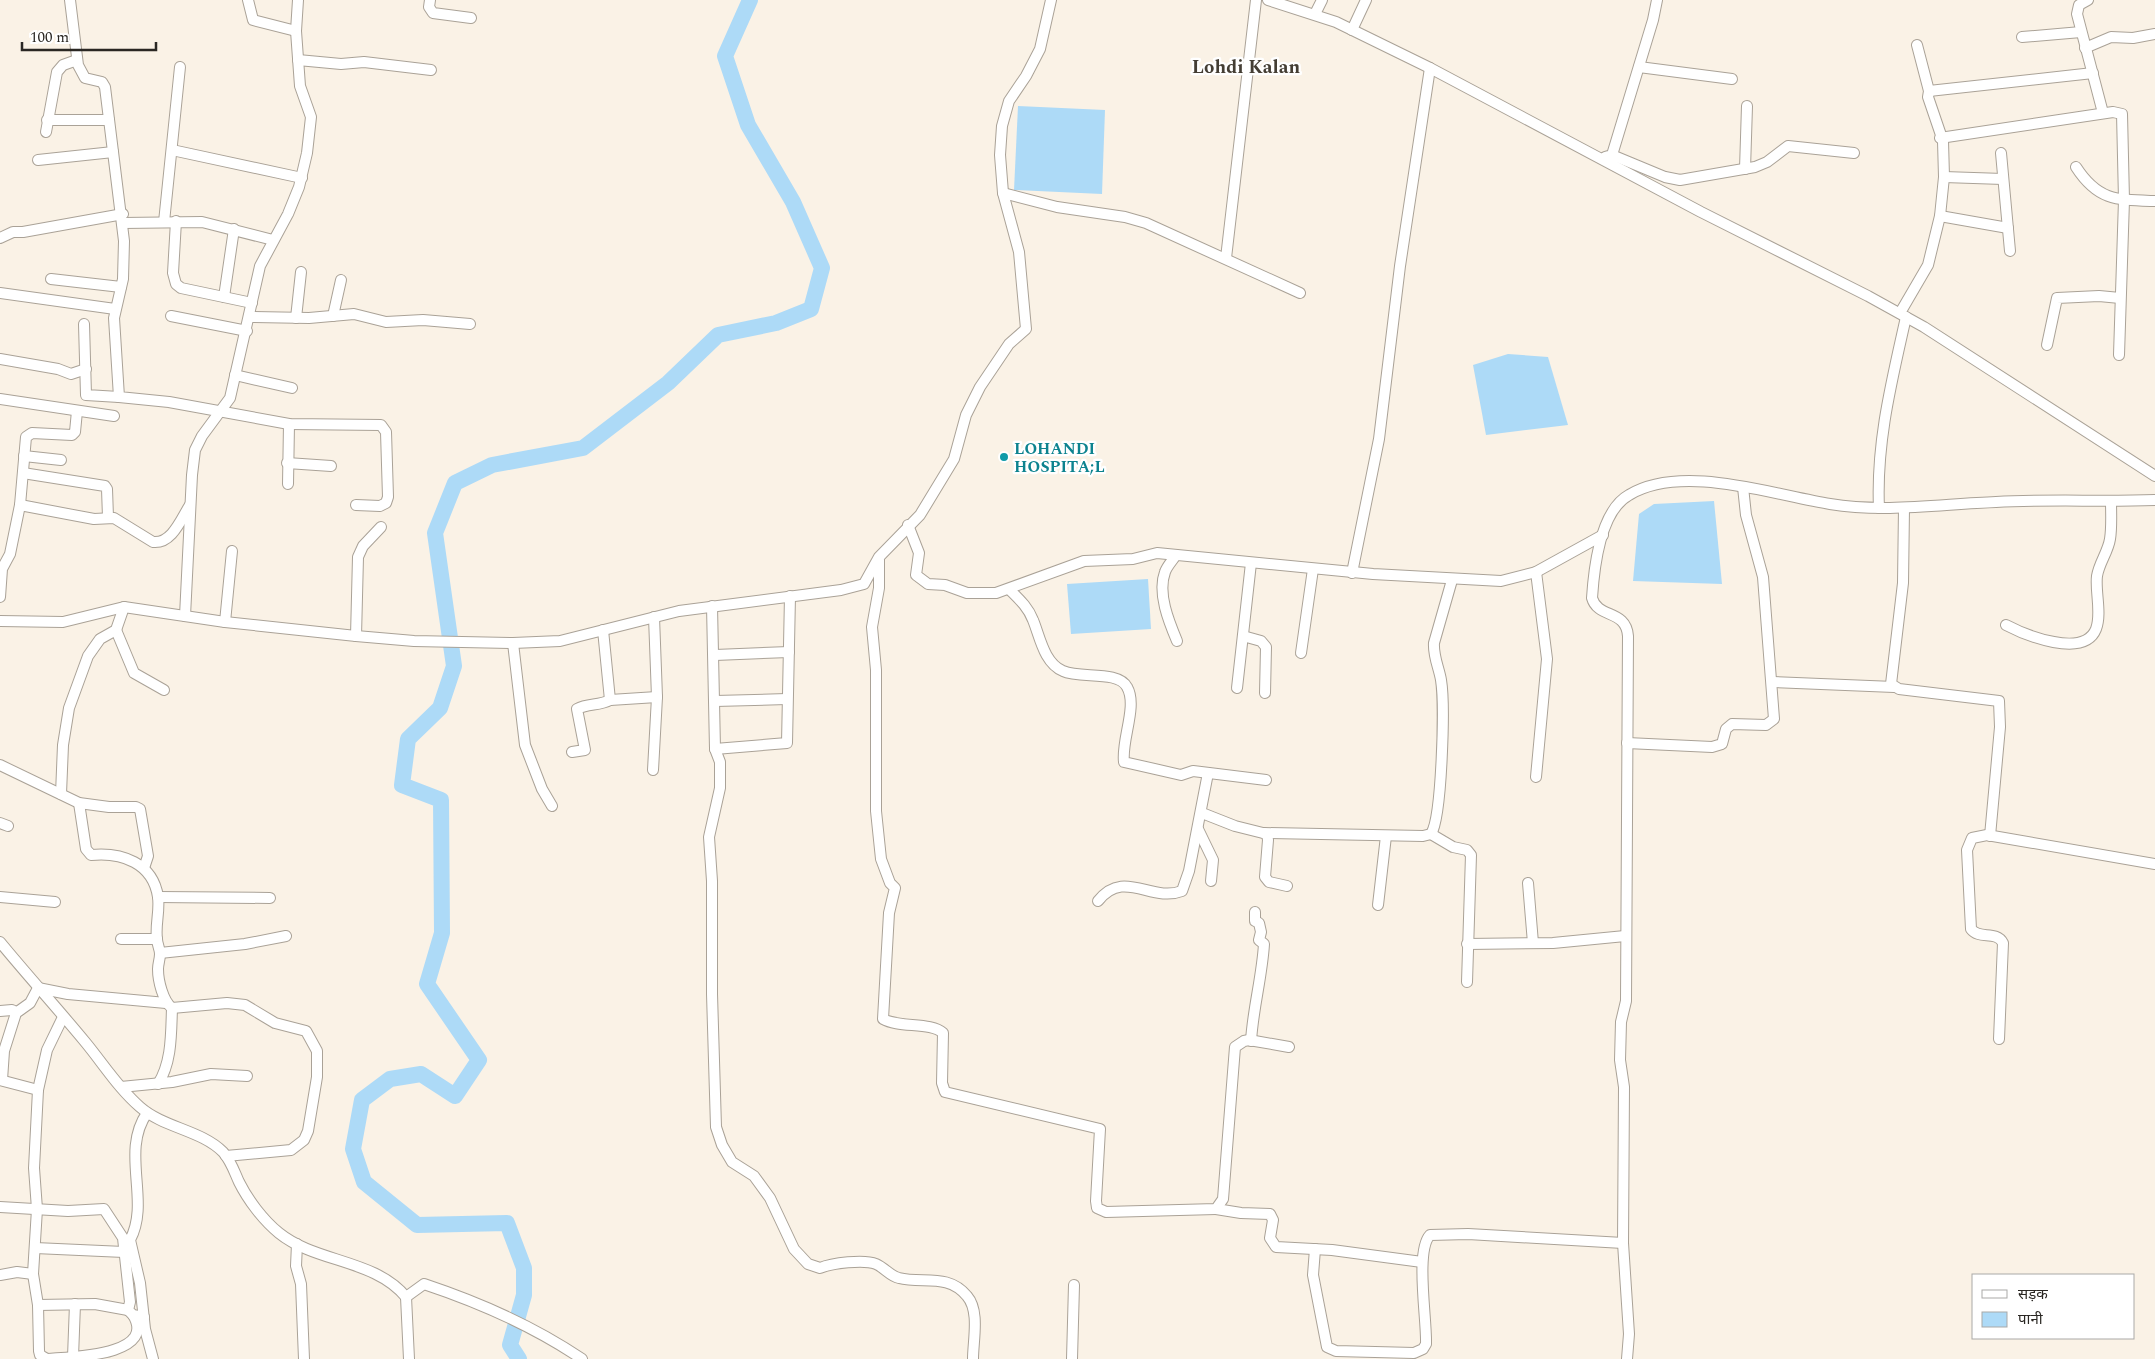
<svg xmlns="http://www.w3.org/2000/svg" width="2155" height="1359" font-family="Spectral,'Noto Sans Devanagari',serif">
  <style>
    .water { fill: #addaf7 }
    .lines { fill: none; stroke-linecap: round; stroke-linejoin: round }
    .river { stroke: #addaf7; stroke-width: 16 }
    .minor-casing { stroke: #aaa297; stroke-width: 12 }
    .minor { stroke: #fff; stroke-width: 10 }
    .culture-dot { fill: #0f9aa8; stroke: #fff; stroke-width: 2 }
    .labels { text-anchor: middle; stroke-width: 4.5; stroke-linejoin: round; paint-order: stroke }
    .culture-label { font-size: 16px; font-weight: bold; fill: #0d838f; stroke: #fff; text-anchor: start }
    .quarter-label { font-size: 19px; font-weight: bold; fill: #443e34; stroke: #fff }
  </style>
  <rect width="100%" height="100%" fill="#faf2e6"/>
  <g class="water">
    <path d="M1018,106L1105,110L1102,194L1014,190Z"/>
    <path d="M1508,354L1548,357L1568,425L1486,435L1473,365Z"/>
    <path d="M1714,501L1722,584L1633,581L1639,514L1654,504Z"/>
    <path d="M1148,579L1151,629L1071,634L1067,584Z"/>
  </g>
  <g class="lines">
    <path class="river" d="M519,1359L510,1345L524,1295V1268L507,1223L417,1225L364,1182L353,1149L362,1100L390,1079L421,1074L455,1096L479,1060L427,984L442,933L441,800L402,785L408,739L440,708L454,666L435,533L455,483L492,465L583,448L668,383L718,335L776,323L811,309L822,268L793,202L748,125L725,56L750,0"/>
    <g class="minor-casing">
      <g id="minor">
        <path d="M70,0L78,65L85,78L102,82L105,87L124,241L123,279L114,318L119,397L169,402L289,424L381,425L386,432L388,497L386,503L380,506L356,505"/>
        <path d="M248,0L253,20L296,31"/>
        <path d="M430,0L429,7L433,13L471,18"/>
        <path d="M1268,0L1336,22L1430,68L1701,212L1868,296L1924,327L2155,476"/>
        <path d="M2088,0L2079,5L2077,14L2103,113"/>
        <path d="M1315,14L1322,0"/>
        <path d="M1352,30L1366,0"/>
        <path d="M2022,37L2081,32"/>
        <path d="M2085,48L2111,37L2133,38L2155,34"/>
        <path d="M298,60L341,64L364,62L431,70"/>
        <path d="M1639,67L1732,79"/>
        <path d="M1929,91L2093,73"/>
        <path d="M47,120H109"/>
        <path d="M46,132L57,72L63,65L77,60"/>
        <path d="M1940,138L2113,112L2122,114L2124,200L2119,355"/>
        <path d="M172,150L302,178"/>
        <path d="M2001,153L2010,251"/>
        <path d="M1612,155L1665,177L1680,180L1755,167L1767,162L1788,146L1854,153"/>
        <path d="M1605,157L1612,155L1653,20L1657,0"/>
        <path d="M38,160L113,152"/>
        <path d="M2076,167C2098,201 2117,200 2155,201"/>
        <path d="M1745,169L1747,106"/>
        <path d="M1944,177L2003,179"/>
        <path d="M1003,193L1057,207L1125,217L1146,223L1300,293"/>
        <path d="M1940,216L2008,228"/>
        <path d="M176,221L173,273L176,284L181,288L252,303"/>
        <path d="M164,222L180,67"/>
        <path d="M123,223L202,222L273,240"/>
        <path d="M0,238L13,232H23L123,214"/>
        <path d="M1226,258L1256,0"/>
        <path d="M51,279L121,287"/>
        <path d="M0,293L115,309"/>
        <path d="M224,297L234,229"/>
        <path d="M1900,313L1928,265L1940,216L1944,177L1943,141L1928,97L1929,91L1917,45"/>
        <path d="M171,316L247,331"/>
        <path d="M333,316L341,280"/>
        <path d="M249,317L309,318L354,314L386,322L423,320L470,324"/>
        <path d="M296,318L301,272"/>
        <path d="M84,324L86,395L119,397"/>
        <path d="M2047,345L2057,298L2099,296L2120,298"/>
        <path d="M0,359L58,369L71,374L86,369"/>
        <path d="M235,375L292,388"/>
        <path d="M0,399L114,416"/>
        <path d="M24,456L61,460"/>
        <path d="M287,463L331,466"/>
        <path d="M23,473L105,486L107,489L108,517"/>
        <path d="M288,484L289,424"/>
        <path d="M20,505L94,519L114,518L153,542C172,544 181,519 190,505"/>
        <path d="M1879,508C1876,442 1892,380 1906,317"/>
        <path d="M1904,508L1903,583L1891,684L1899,689L1999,701L2000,727L1990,836"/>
        <path d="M908,525L919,553L916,575L928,584L945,585L967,593H996L1084,561L1133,559L1157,553L1373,574L1501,581L1536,572L1603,535"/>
        <path d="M1176,555C1173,560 1167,566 1165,572C1157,593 1169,622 1177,641"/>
        <path d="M879,560V588L872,627L876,670V811L881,859L890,883L895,888L889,913L883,1019C899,1028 931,1022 943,1033L942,1083L945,1092L1100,1129L1096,1201L1097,1208L1106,1212L1216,1209L1223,1199L1235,1047L1244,1041L1249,1040L1289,1047"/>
        <path d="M1352,573L1379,439L1400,266L1430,68"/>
        <path d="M1010,590C1019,599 1028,607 1033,620C1040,637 1044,663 1063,671C1080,679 1118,670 1127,687C1138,706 1121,740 1124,762L1181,775L1193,771L1266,780"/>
        <path d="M0,597L2,569L10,554L20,505L26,437L32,433L72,435L75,432L77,411"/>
        <path d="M712,606L715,749L720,762V788L709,837L712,881V994L716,1127L722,1145L732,1162L754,1176L770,1198L794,1249L808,1264L820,1268C832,1263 864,1259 876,1264C885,1268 890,1276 899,1278C923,1284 948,1273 967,1296C980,1311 973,1340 973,1359"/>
        <path d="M185,616L192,475L195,450L202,436L230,398L260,266L288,214L299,187L307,153L311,117L300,86L296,31L298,0"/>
        <path d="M0,621L63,622L124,607L225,622L356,636L414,641L513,643L560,641L679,611L841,590L864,584L879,557L920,515L954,459L966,415L980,387L1009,344L1026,329L1019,252L1003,193L1000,155L1002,126L1009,101L1026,76L1040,49L1051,0"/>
        <path d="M225,622L232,551"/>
        <path d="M2006,625C2025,635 2084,659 2096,629C2102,613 2095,592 2097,576C2099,563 2108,552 2110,539C2112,527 2111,513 2111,501"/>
        <path d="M116,630L134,673L164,690"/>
        <path d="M603,630L610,700"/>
        <path d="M356,636L358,557L363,546L381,527"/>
        <path d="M1243,636L1261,641L1266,647L1265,693"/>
        <path d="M513,643L525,745L542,789L552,806"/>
        <path d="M1301,653L1313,569"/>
        <path d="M715,655L789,652"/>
        <path d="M1772,682L1894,687"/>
        <path d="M1237,688L1251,563"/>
        <path d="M715,701L787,699"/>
        <path d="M1627,743L1712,747L1722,744L1726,729L1732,724L1766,725L1774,719L1763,577L1746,515L1743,487"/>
        <path d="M715,749L787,743L790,596"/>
        <path d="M572,752L585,750L577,709C588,703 599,706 610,700L657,697"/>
        <path d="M0,765L79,803L109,807H136L140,809L148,856L144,868"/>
        <path d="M653,770L657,697L654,617"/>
        <path d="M1536,777L1547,659L1536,572"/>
        <path d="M61,794L63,745L69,708L88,656L100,639L116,630L124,607"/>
        <path d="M79,803L86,849L91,855C122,852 153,863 158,897C160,911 155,925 157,939C157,944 160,949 160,954C160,959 158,964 158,969C158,981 163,1001 172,1008C171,1034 172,1062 158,1084"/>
        <path d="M1202,813L1235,826L1267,834L1268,840L1265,877L1269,882L1287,886"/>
        <path d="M0,823L8,826"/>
        <path d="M1198,829L1213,860L1211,881"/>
        <path d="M1264,833L1423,836L1431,834C1442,817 1445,704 1441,680C1439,668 1433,656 1434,643L1452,580"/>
        <path d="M1431,834L1453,847L1467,850L1471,855L1467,982"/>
        <path d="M1528,883L1533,943"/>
        <path d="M0,897L55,902"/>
        <path d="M158,897L270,898"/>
        <path d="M1098,901C1124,868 1151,903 1182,891L1189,871L1208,773"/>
        <path d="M1378,905L1386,836"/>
        <path d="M121,939H157"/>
        <path d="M0,942C28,976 58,1009 86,1043C104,1065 119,1089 140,1107C164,1128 201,1130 223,1152C231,1161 234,1171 239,1182C248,1200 263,1220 279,1233C316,1263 375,1259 406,1297L424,1284C478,1302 535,1327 582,1359"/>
        <path d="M1467,944L1553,943L1625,936"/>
        <path d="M160,953L245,944L286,936"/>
        <path d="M172,1008L227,1003L245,1005L275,1023L306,1031L317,1051V1077L308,1131L304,1140L291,1150L226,1156"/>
        <path d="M0,1011L12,1010L16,1012"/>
        <path d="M1999,1039L2003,943C1996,930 1979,940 1971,929L1967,850L1972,838L1987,835L2155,864"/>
        <path d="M1251,1041C1253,1008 1262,977 1264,944L1259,940L1261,932L1259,923L1255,921V912"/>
        <path d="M0,1080L38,1090"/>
        <path d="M2,1080L4,1051L16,1013L30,1003L38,988L68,994L166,1003"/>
        <path d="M121,1087L172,1082L211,1074L247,1076"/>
        <path d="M147,1113C120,1152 151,1201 130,1240L140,1283L145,1329L153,1359"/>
        <path d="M0,1207L68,1211L104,1209L123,1238L130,1302L128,1310L133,1315L144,1317"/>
        <path d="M1216,1209L1241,1213L1270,1214L1273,1220L1270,1238L1276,1247L1332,1250L1422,1262"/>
        <path d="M297,1244L296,1266L301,1284L304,1359"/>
        <path d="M35,1248L124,1252"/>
        <path d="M1315,1249L1313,1275L1327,1347L1336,1351L1414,1353L1423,1349L1426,1344C1427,1320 1415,1251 1430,1235L1468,1234L1623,1243"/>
        <path d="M0,1275L17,1272L33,1274"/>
        <path d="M406,1297L409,1359"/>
        <path d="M38,1305L95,1304L128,1310"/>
        <path d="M73,1357L75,1304"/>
        <path d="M47,1359L40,1355L39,1351L38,1305L33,1274L37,1209L34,1168L38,1090L47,1050L63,1017"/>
        <path d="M48,1359C69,1357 158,1356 133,1315"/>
        <path d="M1072,1359L1074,1285"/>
        <path d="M1627,1359L1629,1334L1623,1243L1624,1087L1620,1060L1621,1022L1626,1001L1628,636C1626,609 1598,619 1592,598C1594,567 1600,511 1629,495C1682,463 1773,495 1830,504C1885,513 1941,504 1996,502C2049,499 2102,502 2155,500"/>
      </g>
    </g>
    <use href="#minor" class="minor"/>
  </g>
  <circle class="culture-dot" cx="1004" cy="457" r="5"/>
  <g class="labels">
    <g class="culture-label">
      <text x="1014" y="454">LOHANDI<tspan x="1014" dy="18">HOSPITA;L</tspan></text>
    </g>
    <g class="quarter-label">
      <text x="1246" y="73">Lohdi Kalan</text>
    </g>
  </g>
  <rect x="1972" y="1274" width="162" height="65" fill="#ffffff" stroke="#aaa9a7"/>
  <rect x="1982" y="1290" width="25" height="8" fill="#ffffff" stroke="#aaa9a7"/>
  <text x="2018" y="1299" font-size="15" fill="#2a2723">सड़क</text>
  <rect x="1982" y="1312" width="25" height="15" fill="#addaf7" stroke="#aaa9a7"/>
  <text x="2018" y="1324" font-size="15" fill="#2a2723">पानी</text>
  <path d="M22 42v8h134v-8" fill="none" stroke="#2a2723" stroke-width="2.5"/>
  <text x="30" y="42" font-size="15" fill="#2a2723" stroke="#ffffff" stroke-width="4" paint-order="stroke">100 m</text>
</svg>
